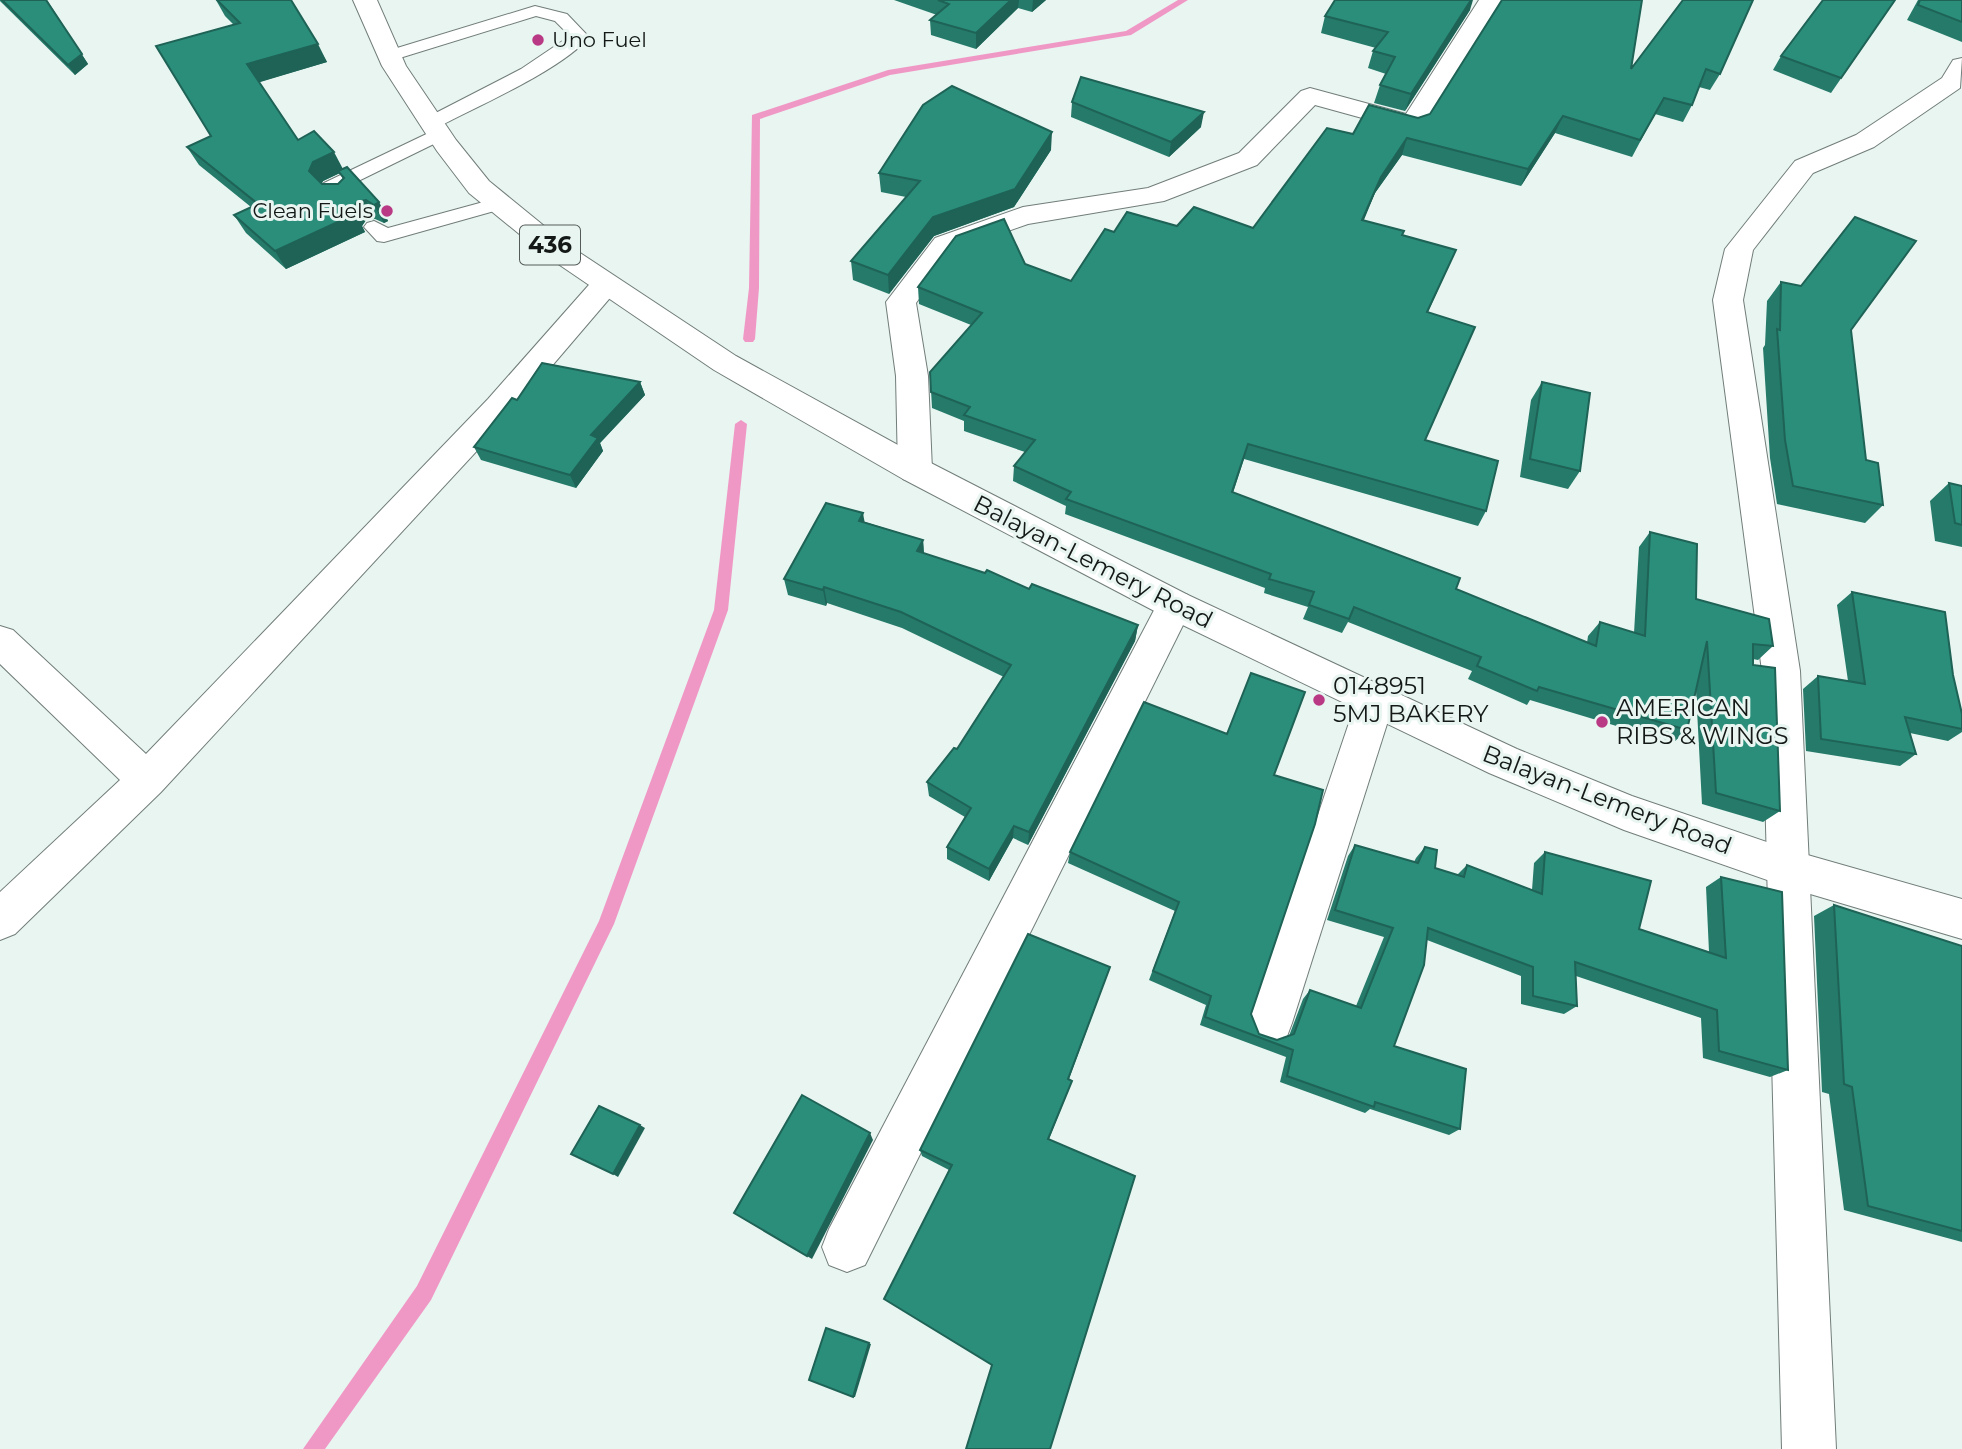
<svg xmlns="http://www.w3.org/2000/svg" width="1962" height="1449" font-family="Montserrat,sans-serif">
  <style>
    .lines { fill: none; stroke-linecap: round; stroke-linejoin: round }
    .stream { fill: #f098c5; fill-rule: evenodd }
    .lane-casing { stroke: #717d7a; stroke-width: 2 }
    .street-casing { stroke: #717d7a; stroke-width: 2 }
    .primary-casing { stroke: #717d7a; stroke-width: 2 }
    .lane { fill: #fff; fill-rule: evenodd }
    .street { fill: #fff; fill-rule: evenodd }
    .primary { fill: #fff; fill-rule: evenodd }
    .wall { fill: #257a6a; fill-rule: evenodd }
    .shaded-wall { fill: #1e6356 }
    .building { fill: #2b8e7b; stroke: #1e6356; stroke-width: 2 }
    .poi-dot { fill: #b93985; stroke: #e8f5f1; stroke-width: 2.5 }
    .labels { text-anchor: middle; stroke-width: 6; stroke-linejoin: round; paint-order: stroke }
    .far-poi-label { font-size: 21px; fill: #141917; stroke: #e8f5f1; text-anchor: start }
    .shield { fill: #e8f5f1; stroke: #545b58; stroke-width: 2 }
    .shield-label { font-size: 23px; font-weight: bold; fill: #141917 }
    .street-label { font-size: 24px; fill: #141917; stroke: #e8f5f1 }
    .poi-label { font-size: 24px; fill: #141917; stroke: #e8f5f1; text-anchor: start }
  </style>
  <rect width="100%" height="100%" fill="#e8f5f1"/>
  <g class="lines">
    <g class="stream">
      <path d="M1178,0H1188L1131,35L890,75L760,119L759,288L755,339L753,342H745L743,339L749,288L752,115L888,70L1126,31Z"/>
      <path d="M741,420L747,424L728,610L614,924L431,1300L325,1449H303L417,1286L599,921L714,610L735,424Z"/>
    </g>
    <g class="lane-casing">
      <g id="lane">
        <path d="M535,6L567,14L589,37C563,69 476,107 438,127H424L422,123L424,119L521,69L570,36L555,21L536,16L390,61L381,56L384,52Z"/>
        <path d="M439,128L448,134L446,138L344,188L351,196L348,200H334L321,187L324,183Z"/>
        <path d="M498,198L505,200L508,204L505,208L384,242L377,241L364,227L367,223L374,221L388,228Z"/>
      </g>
    </g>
    <g class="street-casing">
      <g id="street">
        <path d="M1479,0H1503L1422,129L1413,132L1315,105L1257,165L1164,201L1028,224L955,250L916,303L928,376L932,470L927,479L915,482L903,479L898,470L896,376L886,302L935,238L1023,207L1148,188L1239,153L1301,91L1310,88L1406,114Z"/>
        <path d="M1962,58L1960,88L1874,147L1813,173L1753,250L1743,300L1800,671L1836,1449H1782L1762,671L1713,300L1725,249L1795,161L1856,135L1942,78L1953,60Z"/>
        <path d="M605,276L615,278L620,285L615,292L510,415L161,792L15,934L0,940V892L120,780L0,664V626L13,630L146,754L488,399L595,278Z"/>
        <path d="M1175,591L1188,595L1193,605L865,1265L847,1272L829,1265L822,1247L829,1229L1162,595Z"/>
        <path d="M1375,686L1388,691L1394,702L1292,1023L1286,1039L1270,1045L1254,1039L1248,1023L1356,702L1362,691Z"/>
      </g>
    </g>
    <g class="primary-casing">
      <path id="primary" d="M353,0H377L406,66L456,140L489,181L565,243L736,356L927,461L1188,595L1517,749L1632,796L1790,850L1962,899V939L1790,888L1624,830L1489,773L1162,615L903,479L714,370L545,255L469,193L437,151L382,66Z"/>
    </g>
    <use href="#lane" class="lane"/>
    <use href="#street" class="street"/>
    <use href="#primary" class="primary"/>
  </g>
  <g class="wall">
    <path d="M0,0H47L88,64L75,75L0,1Z"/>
    <path d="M216,0H291L327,62L259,82L298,140L343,169L379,202L388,221L384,223L375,219L366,220L362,226L365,232L286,269L246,233L234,215L251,207L199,165L187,147L211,136L234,25L225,16ZM340,173L343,179L338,184L322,183L323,181Z"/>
    <path d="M894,0H1046L1032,12L1018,8L976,49L931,35L930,20L937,15Z"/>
    <path d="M1683,0L1720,74L1710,90L1699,87L1692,105L1683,122L1655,114L1632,157L1555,133L1521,186L1402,155L1375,193L1363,220L1402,235L1456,250L1428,312L1425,440L1486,511L1478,526L1244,459L1233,493L1456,589L1587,643L1588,636L1600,622L1634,633L1639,547L1650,532L1696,599L1773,646L1758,660L1753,659V665L1780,811L1763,822L1702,804L1696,691L1687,730L1673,743L1530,700L1527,705L1468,679L1472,671L1348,622L1342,633L1303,619L1308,607L1264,593L1265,588L1065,514L1066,506L1013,481L1014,466L1025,452L964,431V421L932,408L930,372L971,325L919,304L918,287L1025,264L1071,281L1114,232L1177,226L1253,228L1353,134L1418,118L1631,69Z"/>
    <path d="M1895,0L1831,93L1773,70L1781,56Z"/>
    <path d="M1918,0H1962V42L1907,20Z"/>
    <path d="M1470,10L1405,111L1374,103L1380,85L1386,74L1368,68L1373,51L1376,48L1321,33L1325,16Z"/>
    <path d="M1072,102L1201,127L1169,157L1071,117Z"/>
    <path d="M1051,150L1014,207L934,236L889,294L853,280L851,261L906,197L881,192L879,173Z"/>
    <path d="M1781,282L1851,330L1866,460L1883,505L1865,523L1777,504L1770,458L1763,348L1765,345L1767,301Z"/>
    <path d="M640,382L645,395L600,443L603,451L576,488L481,460L474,447L517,400Z"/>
    <path d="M1542,382L1580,471L1568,489L1520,477L1531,400Z"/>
    <path d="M1949,483L1962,486V547L1935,541L1930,501Z"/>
    <path d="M865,522L923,540L924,553L1138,625L1135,641L1028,845L1013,838L989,881L947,859V847L965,817L929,796L927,782L957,749L1004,677L902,628L827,603L826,606L788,595L784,579Z"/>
    <path d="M1852,592L1953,675L1962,714V732L1948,741L1910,733L1916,754L1900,766L1806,751L1803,689L1818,676L1848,681L1837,605Z"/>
    <path d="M1274,775L1251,1014L1259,1034L1277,1040L1289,1036L1303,999L1310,990L1356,1006L1384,937L1327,920L1348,856L1355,845L1414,862L1416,858L1425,847L1435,868L1457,875L1467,865L1532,890L1534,863L1545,852L1639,929L1709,952L1706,887L1721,877L1788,1070L1770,1077L1703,1058L1701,1018L1576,976L1577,1006L1564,1014L1521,1004V976L1427,940L1394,1046L1460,1129L1449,1135L1370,1109L1365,1113L1280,1082L1286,1057L1200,1025L1206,1005L1149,980L1175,911L1068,863L1070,852Z"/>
    <path d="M1834,905L1962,946V1242L1844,1210L1829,1094L1822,1092L1814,916Z"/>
    <path d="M1110,967L1069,1079L1072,1081L1069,1089L1049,1139L992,1365L949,1170L922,1156L920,1150Z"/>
  </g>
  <g class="shaded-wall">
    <path d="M46,0L88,64L75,75L68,65Z"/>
    <path d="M1011,0H1019L1018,8L976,49V33Z"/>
    <path d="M1033,0H1046L1032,12Z"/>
    <path d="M1471,0H1473L1470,10L1405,111L1411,94Z"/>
    <path d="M318,44L327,62L257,83L247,64Z"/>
    <path d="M1204,112L1201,127L1169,157L1171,142Z"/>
    <path d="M1563,116L1555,133L1521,186L1528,169Z"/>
    <path d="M1052,132L1051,150L1014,207L934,236L889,294L888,275L933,217Z"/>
    <path d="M1407,138L1402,155L1375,193L1357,237L1362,220L1381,177Z"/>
    <path d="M334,152L344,171L323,181L319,189L309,171L313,162Z"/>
    <path d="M366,200L375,219L366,220L362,226L365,232L286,269L275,251L357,202Z"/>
    <path d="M379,202L388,221L384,223L374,205Z"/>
    <path d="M640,382L645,395L600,443L603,451L576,488L570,475L591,435Z"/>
    <path d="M863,513L866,530L859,521Z"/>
    <path d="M923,540L924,557L917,551Z"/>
    <path d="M824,587L827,603L826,606L823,590Z"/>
    <path d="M1138,625L1135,641L1028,845L1029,832Z"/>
    <path d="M1014,826L1013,838L989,881V869Z"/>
    <path d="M640,1125L645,1128L618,1177L613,1174Z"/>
    <path d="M870,1133L873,1140L812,1259L807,1256Z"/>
    <path d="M826,1328L871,1344L855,1397H853Z"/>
  </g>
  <g class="building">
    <path d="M2,0H46L82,54L68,65Z"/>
    <path d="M217,0H291L318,44L247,64L298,140L314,131L334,152L313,162L309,171L322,184H338L344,178L338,171L347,167L379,202L374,205L366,200L357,202L352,209L355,214L275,251L234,215L258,204L187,147L211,136L156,46L240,23Z"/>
    <path d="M938,0H1011L976,33L930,20L949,4Z"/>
    <path d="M1335,0H1471L1411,94L1380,85L1395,57L1373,51L1388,32L1325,16Z"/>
    <path d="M1502,0H1642L1631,69L1683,0H1753L1720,74L1706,69L1692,105L1664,98L1640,140L1563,116L1528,169L1407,138L1381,177L1362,220L1404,231L1402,235L1456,250L1427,312L1475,327L1425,440L1498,461L1486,511L1248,444L1232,492L1460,578L1456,589L1596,646L1600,622L1645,636L1650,532L1697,544L1696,599L1769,619L1773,646L1753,644V665L1775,668L1780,811L1716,793L1707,641L1687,730L1539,687L1537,691L1477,666L1481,657L1354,607L1349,619L1309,605L1314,592L1269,579L1271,574L1066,499L1071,492L1014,466L1035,440L964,415L970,407L931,392L930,372L982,313L918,287L956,236L1004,219L1025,264L1071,281L1105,229L1114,232L1127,212L1177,226L1194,207L1253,228L1327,128L1353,134L1369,105L1418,118L1430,114Z"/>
    <path d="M1823,0H1895L1841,78L1781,56Z"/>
    <path d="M1920,0H1962V22L1918,5Z"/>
    <path d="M1081,77L1204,112L1171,142L1072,102Z"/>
    <path d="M952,86L1052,132L1015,189L933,217L888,275L851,261L920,181L879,173L923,105Z"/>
    <path d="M1855,217L1916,241L1851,330L1866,460L1878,463L1883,505L1793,486L1785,440L1777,329L1780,330L1781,282L1801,286Z"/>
    <path d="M542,363L640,382L591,435L598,438L570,475L474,447L512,398L517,400Z"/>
    <path d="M1542,382L1590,393L1580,471L1530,459Z"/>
    <path d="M1949,483L1962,486V525L1955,523Z"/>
    <path d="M826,503L863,513L859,521L923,540L917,551L985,573L987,570L1029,589L1032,584L1138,625L1029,832L1014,826L989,869L947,847L971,808L927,782L954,748L957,749L1011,665L901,612L824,587L823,590L784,579Z"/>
    <path d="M1852,592L1945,612L1953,675L1962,714V729L1905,717L1916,754L1821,739L1818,676L1865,684Z"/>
    <path d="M1251,673L1305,692L1274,775L1323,790L1315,824L1251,1014L1259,1034L1277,1040L1294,1034L1310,990L1361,1008L1393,928L1335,910L1355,845L1418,863L1425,847L1437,850L1435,868L1464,877L1467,865L1542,894L1545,852L1651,881L1639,929L1726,958L1721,877L1782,892L1788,1070L1719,1051L1717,1010L1575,962L1577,1006L1533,996V967L1428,928L1424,965L1394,1046L1466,1069L1460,1129L1375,1102L1374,1107L1287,1076L1293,1050L1205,1017L1211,996L1153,971L1179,902L1070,852L1144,702L1227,734Z"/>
    <path d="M1834,905L1962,946V1231L1868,1206L1852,1087L1844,1084Z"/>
    <path d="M1028,934L1110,967L1068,1079L1072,1081L1048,1139L1135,1176L1050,1449H966L992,1365L884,1299L952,1165L920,1150Z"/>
    <path d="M802,1095L870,1133L807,1256L734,1213Z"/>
    <path d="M599,1106L640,1125L613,1174L571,1154Z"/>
    <path d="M826,1328L869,1343L853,1397L809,1380Z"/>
  </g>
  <g class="poi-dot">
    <circle cx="538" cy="40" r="7"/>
    <circle cx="387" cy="211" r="7"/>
    <circle cx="1319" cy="700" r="7"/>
    <circle cx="1602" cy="722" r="7"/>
  </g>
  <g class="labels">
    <g class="far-poi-label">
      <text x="552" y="47">Uno Fuel</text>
      <text x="373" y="218" text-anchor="end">Clean Fuels</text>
    </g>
    <rect class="shield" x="520" y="225.5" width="60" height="39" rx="5"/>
    <g class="shield-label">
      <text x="550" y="253">436</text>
    </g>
    <g class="street-label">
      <text transform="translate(1093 562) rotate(27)" y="8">Balayan-Lemery Road</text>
      <text transform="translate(1607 800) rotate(21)" y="8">Balayan-Lemery Road</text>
    </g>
    <g class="poi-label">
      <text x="1333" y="694">0148951<tspan x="1333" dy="28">5MJ BAKERY</tspan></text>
      <text x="1616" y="716">AMERICAN<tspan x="1616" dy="28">RIBS &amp; WINGS</tspan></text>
    </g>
  </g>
</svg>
